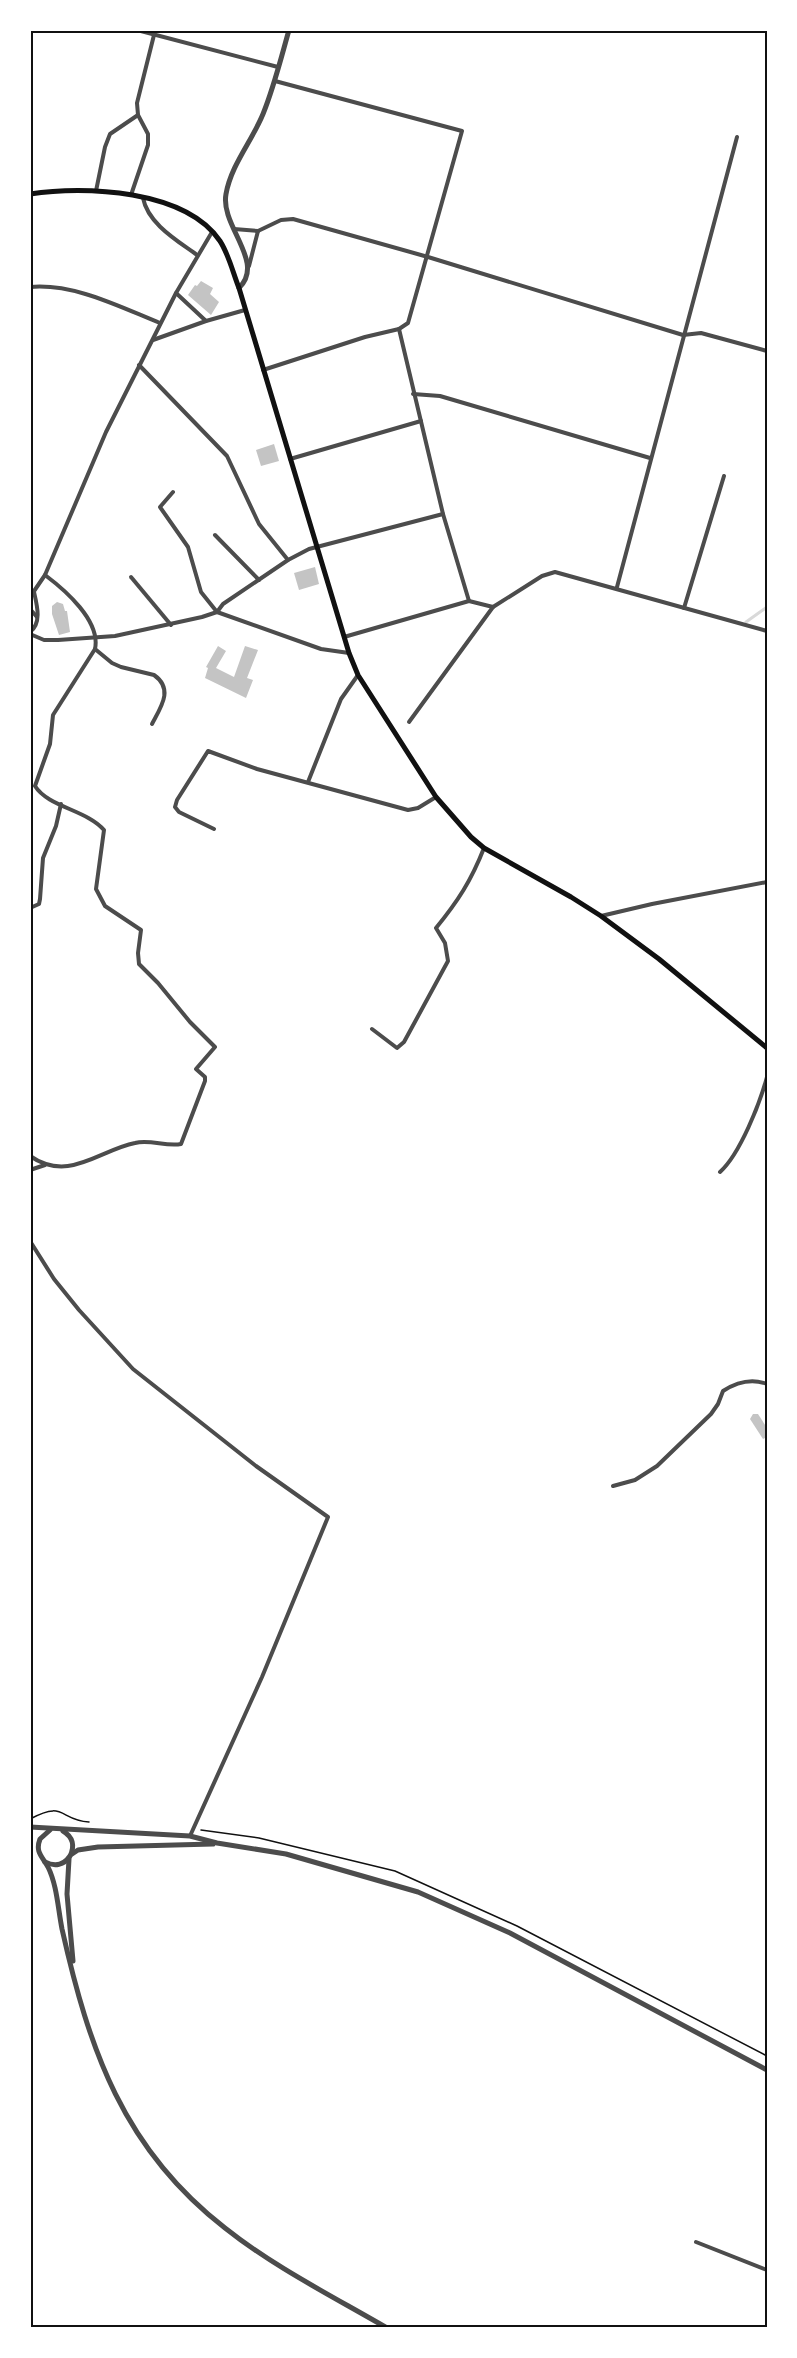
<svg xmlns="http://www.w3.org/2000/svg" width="797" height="2358" font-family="Manrope,sans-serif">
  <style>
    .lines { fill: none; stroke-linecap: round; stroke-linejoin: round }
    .stream { stroke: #d9d9d9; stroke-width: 3 }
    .building { fill: #c4c4c4 }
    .path { stroke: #111; stroke-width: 1.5 }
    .minor { stroke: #4c4c4c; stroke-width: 4 }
    .tertiary { stroke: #4c4c4c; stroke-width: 5 }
    .secondary { stroke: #111; stroke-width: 5 }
    .neatline { fill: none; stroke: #111; stroke-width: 2 }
  </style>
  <rect width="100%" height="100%" fill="#fff"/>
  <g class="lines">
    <path class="stream" d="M746,622L767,607"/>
  </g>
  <g class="building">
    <path d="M201,281L213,288L210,294L219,302L211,315L188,295L195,285L197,286Z"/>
    <path d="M274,444L279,461L261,466L256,450Z"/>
    <path d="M315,567L319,584L299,590L294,573Z"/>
    <path d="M57,602L63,604L65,611H67L70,632L59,635L52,614V606Z"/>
    <path d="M218,646L226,651L216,668L234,677L245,646L258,650L247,678L253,680L246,698L205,678L208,668L206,667Z"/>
    <path d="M753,1414H758L767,1428V1437L763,1439L750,1419Z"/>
  </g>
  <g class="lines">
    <g class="path">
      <path d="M30,1819C65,1800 59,1820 89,1822"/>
      <path d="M201,1830L259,1838L395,1871L517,1926L767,2056"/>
    </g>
    <g class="minor">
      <path d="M137,30L278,67"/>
      <path d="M96,191L105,147L110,134L138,115"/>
      <path d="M131,195L148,145V134L138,115L137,103L154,35"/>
      <path d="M143,198C148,224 178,241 197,255"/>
      <path d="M234,229L258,231"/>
      <path d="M249,266L258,231L281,220L293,219L428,257L683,335L701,333L767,351"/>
      <path d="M30,287C74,283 120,307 160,323"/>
      <path d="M176,293L206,321"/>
      <path d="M399,329L443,514L469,601"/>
      <path d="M153,340L206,321L245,310"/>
      <path d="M139,365L227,456L259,524L288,560"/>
      <path d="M263,370L365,337L399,329L408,323L462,131L275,81"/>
      <path d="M413,394L440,396L650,458"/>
      <path d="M290,459L421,421"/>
      <path d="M173,492L160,507L188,547L201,592L217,612L321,649L349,653"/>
      <path d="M215,535L259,580"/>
      <path d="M131,577L171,625"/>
      <path d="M617,587L737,137"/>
      <path d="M30,597L45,575L106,432L176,293L212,232"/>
      <path d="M684,608L724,476"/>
      <path d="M30,609L37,617"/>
      <path d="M30,632C42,623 37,605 34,592"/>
      <path d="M30,634L44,640H58L115,636L202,617L217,612L223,604L288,560L309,549L443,514"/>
      <path d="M344,637L469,601L493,607L542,576L555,572L767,631"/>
      <path d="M95,649L112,663L121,667L154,675C174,689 161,707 152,724"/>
      <path d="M409,722L493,607"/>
      <path d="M308,782L341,699L358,675"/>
      <path d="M214,829L179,812L175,807L177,800L208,751L257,769L408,810L418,808L436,797"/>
      <path d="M30,908L39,904L40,899L43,858L56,826L61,804"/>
      <path d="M601,916L652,904L767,882"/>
      <path d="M372,1029L397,1048L404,1042L448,961L445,943L436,928C458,901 471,881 484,848"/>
      <path d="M30,1156C69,1183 99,1150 135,1143C150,1139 166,1147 181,1144L205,1081V1077L196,1069L215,1047L190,1022L158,983L139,964L138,953L141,930L105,906L96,889L104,830C87,810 48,807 35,786L50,744L53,715L95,649C101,621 65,590 45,575"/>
      <path d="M30,1170L45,1165"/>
      <path d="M720,1172C740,1154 760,1103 767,1077"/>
      <path d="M30,1241L54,1279L79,1310L133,1369L256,1466L328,1517L262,1677L190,1836"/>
      <path d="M613,1486L635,1480L657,1466L711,1414L718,1404L723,1391C737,1382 751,1378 767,1384"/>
      <path d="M696,2242L767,2270"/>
    </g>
    <g class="tertiary">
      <path d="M239,288C266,262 220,226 226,194C231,165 252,141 263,114C274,87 281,58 289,30"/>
      <path d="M30,1827L190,1836L217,1843L286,1854L418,1892L510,1933L767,2070"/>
      <path d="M50,1830L40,1839C35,1852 42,1856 48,1867C57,1885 58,1909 62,1929C89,2049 123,2149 225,2228C274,2267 332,2296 387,2328"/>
      <path d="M72,1854L78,1850L98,1847L213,1844"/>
      <path d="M69,1859L67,1894L73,1961"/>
      <path d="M45,1862C55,1867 64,1865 70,1856C75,1846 73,1837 63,1831"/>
    </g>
    <path class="secondary" d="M30,194C84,185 186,190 220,241C229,255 233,273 239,288L349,653L358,675L436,797L471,837L484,848L571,897L601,916L659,959L767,1048"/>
  </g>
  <rect width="797" height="2358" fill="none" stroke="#ffffff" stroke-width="63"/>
  <rect x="32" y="32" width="734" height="2294" class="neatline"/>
</svg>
